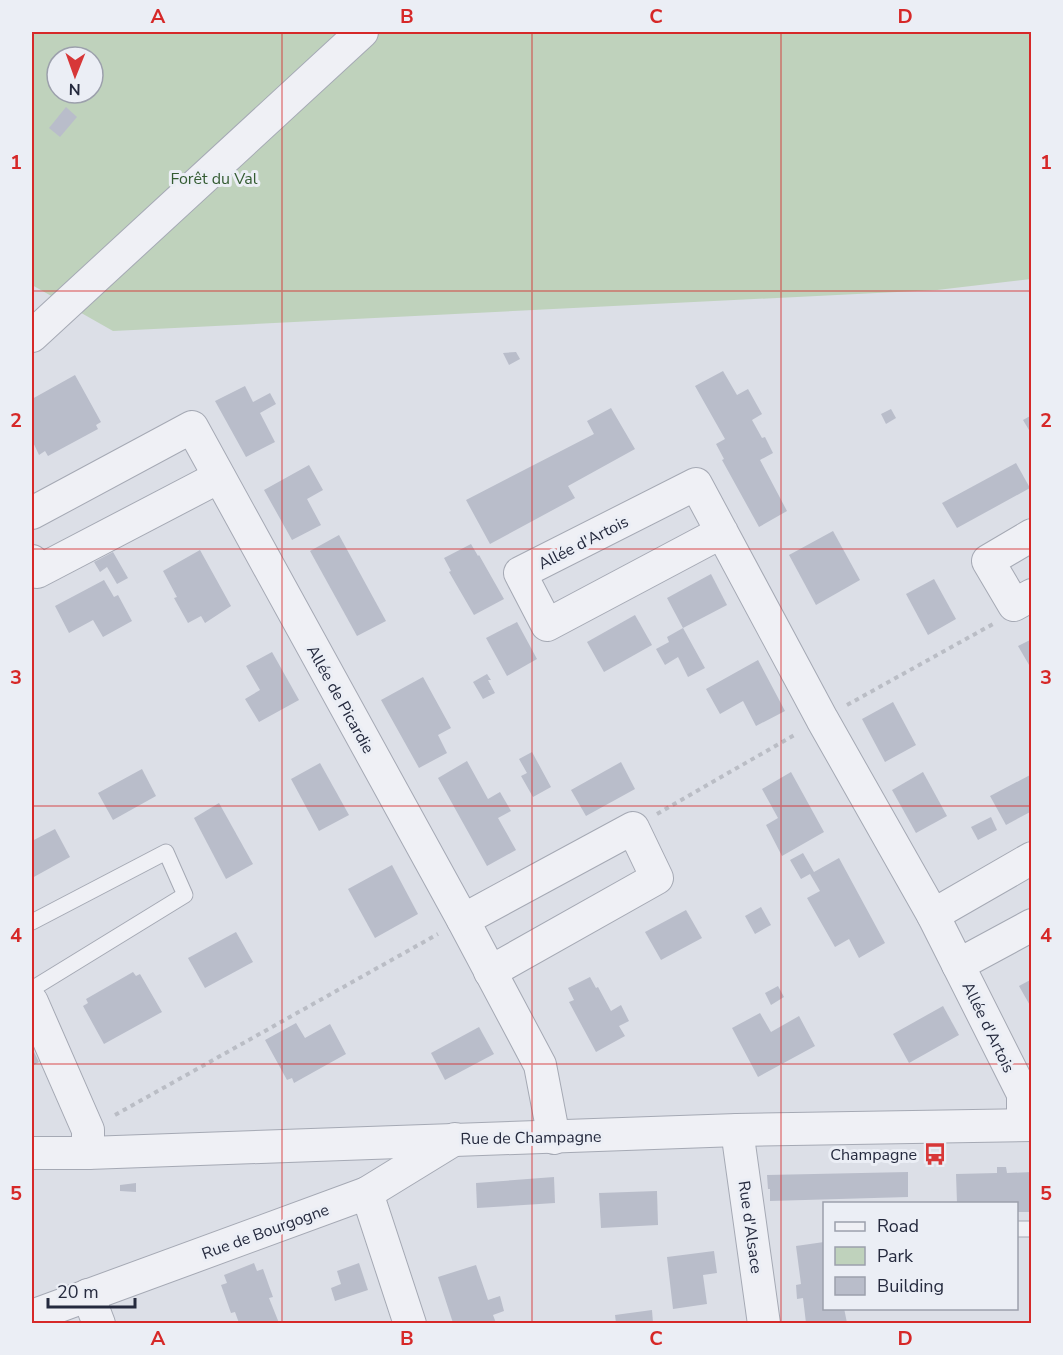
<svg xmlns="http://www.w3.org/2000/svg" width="1063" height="1355" font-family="'Nunito Sans',sans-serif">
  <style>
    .green { fill: #bfd2bc; fill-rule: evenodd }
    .building { fill: #b9bdca }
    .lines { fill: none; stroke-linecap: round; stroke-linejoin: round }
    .lane-casing { stroke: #a5a9b4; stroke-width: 17 }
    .street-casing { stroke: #a5a9b4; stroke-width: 34 }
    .path { stroke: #babdc5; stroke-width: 4; stroke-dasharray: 4.5 4.5; stroke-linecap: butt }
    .lane { stroke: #eff0f5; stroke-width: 15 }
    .street { stroke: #eff0f5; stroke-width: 32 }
    .grid { fill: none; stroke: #d62828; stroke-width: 1.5; stroke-opacity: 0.55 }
    .labels { text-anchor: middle; stroke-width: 6; stroke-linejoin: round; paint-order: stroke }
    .park-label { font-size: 16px; fill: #335b31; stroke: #ebeef5 }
    .street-label { font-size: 16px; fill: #252a3e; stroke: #ebeef5 }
    .poi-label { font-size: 16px; fill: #252a3e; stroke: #ebeef5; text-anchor: end }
    .neatline { fill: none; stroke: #d62828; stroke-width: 2 }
    .grid-label { font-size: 20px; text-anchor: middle; font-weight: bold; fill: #d62828 }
  </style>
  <rect width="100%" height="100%" fill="#dcdfe7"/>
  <path class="green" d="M32,32H1031V279L937,290L113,331L32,285ZM57,57H93V93H57Z"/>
  <g class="building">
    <path d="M66,107L77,117L60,137L49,128Z"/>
    <path d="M516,352L520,359L509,365L503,353Z"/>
    <path d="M723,371L737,395L748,389L762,414L752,420L762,438L765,437L773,453L760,460L787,511L759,527L722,460L724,459L716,444L725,439L695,386Z"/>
    <path d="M75,375L101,422L96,425L98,429L48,456L45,451L39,455L32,440V399Z"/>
    <path d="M245,386L253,402L270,393L276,404L260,413L275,442L246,457L215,401Z"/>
    <path d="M611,408L635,449L568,486L575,498L490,544L466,500L594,434L587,421Z"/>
    <path d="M891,409L896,418L886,424L881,414Z"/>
    <path d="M1032,415V435L1023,420Z"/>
    <path d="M1016,463L1030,488L957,528L942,503Z"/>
    <path d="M309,465L323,490L307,499L321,525L292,540L264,490Z"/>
    <path d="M833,531L860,580L816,605L789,555Z"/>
    <path d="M339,535L386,621L357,636L310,551Z"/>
    <path d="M471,544L478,556L479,555L504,599L474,615L449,572L451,571L444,558Z"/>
    <path d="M200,550L231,606L205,623L201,616L188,623L174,598L177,597L163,571Z"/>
    <path d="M113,552L128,578L117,584L107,567L100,572L94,562Z"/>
    <path d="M711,574L727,605L683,628L667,598Z"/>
    <path d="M934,579L956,619L928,635L906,594Z"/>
    <path d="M104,580L114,597L118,595L132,621L103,637L93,620L69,633L55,606Z"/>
    <path d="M635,615L652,645L604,672L587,642Z"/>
    <path d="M517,622L537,659L507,676L486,638Z"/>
    <path d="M683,628L705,668L688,677L678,657L665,665L656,649L669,642L667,637Z"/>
    <path d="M1032,639V670L1018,646Z"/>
    <path d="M272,652L299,700L259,722L245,699L260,690L246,666Z"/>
    <path d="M758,660L785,711L756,726L743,701L720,714L706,689Z"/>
    <path d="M487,674L491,680H488L495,693L483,699L473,682Z"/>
    <path d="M423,677L451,728L438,735L447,753L419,768L381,700Z"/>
    <path d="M893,702L916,745L885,762L862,719Z"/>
    <path d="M532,752L551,787L533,797L521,776L527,773L519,759Z"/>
    <path d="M467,761L488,799L500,792L511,811L498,818L516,850L487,866L438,778Z"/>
    <path d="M621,762L635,789L586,816L571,790Z"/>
    <path d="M320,763L349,815L319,831L291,779Z"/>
    <path d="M142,769L156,796L113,820L98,793Z"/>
    <path d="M791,772L824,832L782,856L766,825L778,818L762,789Z"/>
    <path d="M923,772L947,816L916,833L892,790Z"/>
    <path d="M1032,774V811L1006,825L990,796Z"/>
    <path d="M219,803L253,864L226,879L194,818Z"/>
    <path d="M991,817L997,830L978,840L971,827Z"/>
    <path d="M55,829L70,857L32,878V841Z"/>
    <path d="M803,853L814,872L839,858L885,943L859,958L849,939L835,947L807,898L820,891L810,874L801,879L790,860Z"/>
    <path d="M392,865L418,914L375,938L348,889Z"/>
    <path d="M761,907L771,925L755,934L745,916Z"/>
    <path d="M686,910L702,938L661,960L645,932Z"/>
    <path d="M236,932L253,962L205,988L188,958Z"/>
    <path d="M133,972L136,976L140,974L162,1012L104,1044L83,1006L88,1003L86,999Z"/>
    <path d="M590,977L596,988L598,987L611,1011L621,1005L629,1021L619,1026L625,1036L596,1052L569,1002L574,1000L568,988Z"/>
    <path d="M1032,979V1009L1019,986Z"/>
    <path d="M778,986L784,997L771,1005L765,993Z"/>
    <path d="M943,1006L959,1035L909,1063L893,1034Z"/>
    <path d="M760,1013L771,1032L799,1016L815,1046L758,1077L732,1028Z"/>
    <path d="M296,1023L305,1038L330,1024L346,1054L294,1083L292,1078L287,1080L265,1040Z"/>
    <path d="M479,1027L494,1054L445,1080L431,1053Z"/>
    <path d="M32,1048L39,1062L32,1066Z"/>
    <path d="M997,1167H1006L1007,1173L1032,1172V1212H1017V1203H957L956,1174L997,1173Z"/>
    <path d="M908,1172V1197L770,1201V1189H768L767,1175Z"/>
    <path d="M554,1177L555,1203L477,1208L476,1183Z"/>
    <path d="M136,1183V1192L120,1191V1185Z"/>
    <path d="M657,1191L658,1225L601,1228L599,1193Z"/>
    <path d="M824,1242V1308H844L847,1323H806L803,1298L797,1299L796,1285L801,1284L796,1246Z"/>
    <path d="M714,1251L717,1273L703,1275L707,1304L673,1309L667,1257Z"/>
    <path d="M254,1263L257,1271L263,1269L273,1297L269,1298L279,1323H239L235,1312L231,1313L221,1285L227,1283L224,1275Z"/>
    <path d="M359,1263L368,1290L335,1301L331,1288L341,1284L337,1271Z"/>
    <path d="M476,1265L488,1300L500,1296L504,1311L493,1315L496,1323H453L438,1277Z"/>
    <path d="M652,1310L653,1323H616L615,1315Z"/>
  </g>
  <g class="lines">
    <g class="lane-casing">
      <g id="lane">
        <path d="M32,922L166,852L185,895L32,989"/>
        <path d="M1016,1229H1032"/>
      </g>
    </g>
    <g class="street-casing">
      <g id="street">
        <path d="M32,336L362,32"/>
        <path d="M32,513L192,427L463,920L540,1065L554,1138"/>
        <path d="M722,532L547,625L520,573L696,484L822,719L933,915"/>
        <path d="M1032,535L988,561L1014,605L1032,595"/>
        <path d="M32,561L37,572L219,477"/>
        <path d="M463,920L633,828L657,878L490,972"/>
        <path d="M958,965L1032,925"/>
        <path d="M32,1002L88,1130V1153"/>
        <path d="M1023,1125V1094L933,915L1032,858"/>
        <path d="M737,1130L764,1324"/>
        <path d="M32,1153H88L737,1130L1032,1125"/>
        <path d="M367,1193L410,1324"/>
        <path d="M88,1295L99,1324"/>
        <path d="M32,1316L367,1193L455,1139"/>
      </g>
    </g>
    <g class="path">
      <path d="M847,705L993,624"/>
      <path d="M657,814L796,734"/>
      <path d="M115,1115L438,934"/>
    </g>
    <use href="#lane" class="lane"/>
    <use href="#street" class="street"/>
  </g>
  <path class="grid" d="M282,32V1324M532,32V1324M781,32V1324M32,291H1032M32,549H1032M32,806H1032M32,1064H1032"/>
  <defs>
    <g id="bus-bare" transform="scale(1.8)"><path d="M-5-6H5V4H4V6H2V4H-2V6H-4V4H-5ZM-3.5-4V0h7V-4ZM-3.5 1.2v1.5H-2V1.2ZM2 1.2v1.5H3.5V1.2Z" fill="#d73738" stroke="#ebeef5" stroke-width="2.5" paint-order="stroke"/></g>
  </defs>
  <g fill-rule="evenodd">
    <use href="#bus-bare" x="935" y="1154"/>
  </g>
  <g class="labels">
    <g class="park-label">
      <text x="214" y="184">Forêt du Val</text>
    </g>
    <g class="street-label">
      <text transform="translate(583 542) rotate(-27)" y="6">Allée d'Artois</text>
      <text transform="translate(341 699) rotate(61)" y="6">Allée de Picardie</text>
      <text transform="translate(989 1027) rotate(64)" y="6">Allée d'Artois</text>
      <text transform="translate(531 1137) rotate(-1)" y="6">Rue de Champagne</text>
      <text transform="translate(751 1227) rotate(82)" y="6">Rue d'Alsace</text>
      <text transform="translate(265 1231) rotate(-20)" y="6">Rue de Bourgogne</text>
    </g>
    <g class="poi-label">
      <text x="917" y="1160">Champagne</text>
    </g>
  </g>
  <rect width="1063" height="1355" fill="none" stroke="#ebeef5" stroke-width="66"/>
  <rect x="823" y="1202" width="195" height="108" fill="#ebeef5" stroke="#9ca0ac" stroke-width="1.5"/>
  <rect x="835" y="1222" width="30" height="9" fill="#eff0f5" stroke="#9ca0ac" stroke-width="1.5"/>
  <text x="877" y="1232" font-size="18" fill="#252a3e">Road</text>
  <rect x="835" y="1247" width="30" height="18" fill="#bfd2bc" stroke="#9ca0ac" stroke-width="1.5"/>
  <text x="877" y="1262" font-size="18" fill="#252a3e">Park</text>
  <rect x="835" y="1277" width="30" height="18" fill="#b9bdca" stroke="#9ca0ac" stroke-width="1.5"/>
  <text x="877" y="1292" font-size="18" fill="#252a3e">Building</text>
  <g transform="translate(75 75) rotate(181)"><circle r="28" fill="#ebeef5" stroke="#9ca0ac" stroke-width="1.5"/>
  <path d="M0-4.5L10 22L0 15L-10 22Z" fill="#d73738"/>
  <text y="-9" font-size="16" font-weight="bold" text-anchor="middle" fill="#252a3e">N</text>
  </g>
  <path d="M48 1298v9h87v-9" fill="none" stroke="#252a3e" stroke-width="3"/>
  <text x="57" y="1298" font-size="18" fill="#252a3e" stroke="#ebeef5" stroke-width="4.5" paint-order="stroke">20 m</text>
  <rect x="33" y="33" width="997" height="1289" class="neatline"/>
  <g class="grid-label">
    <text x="158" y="23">A</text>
    <text x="407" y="23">B</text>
    <text x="656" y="23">C</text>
    <text x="905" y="23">D</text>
    <text x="16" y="169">1</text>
    <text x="1046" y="169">1</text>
    <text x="16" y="427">2</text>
    <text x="1046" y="427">2</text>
    <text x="16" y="684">3</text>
    <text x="1046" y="684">3</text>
    <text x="16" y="942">4</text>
    <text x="1046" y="942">4</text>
    <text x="16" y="1200">5</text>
    <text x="1046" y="1200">5</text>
    <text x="158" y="1345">A</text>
    <text x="407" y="1345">B</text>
    <text x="656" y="1345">C</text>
    <text x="905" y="1345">D</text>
  </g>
</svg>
